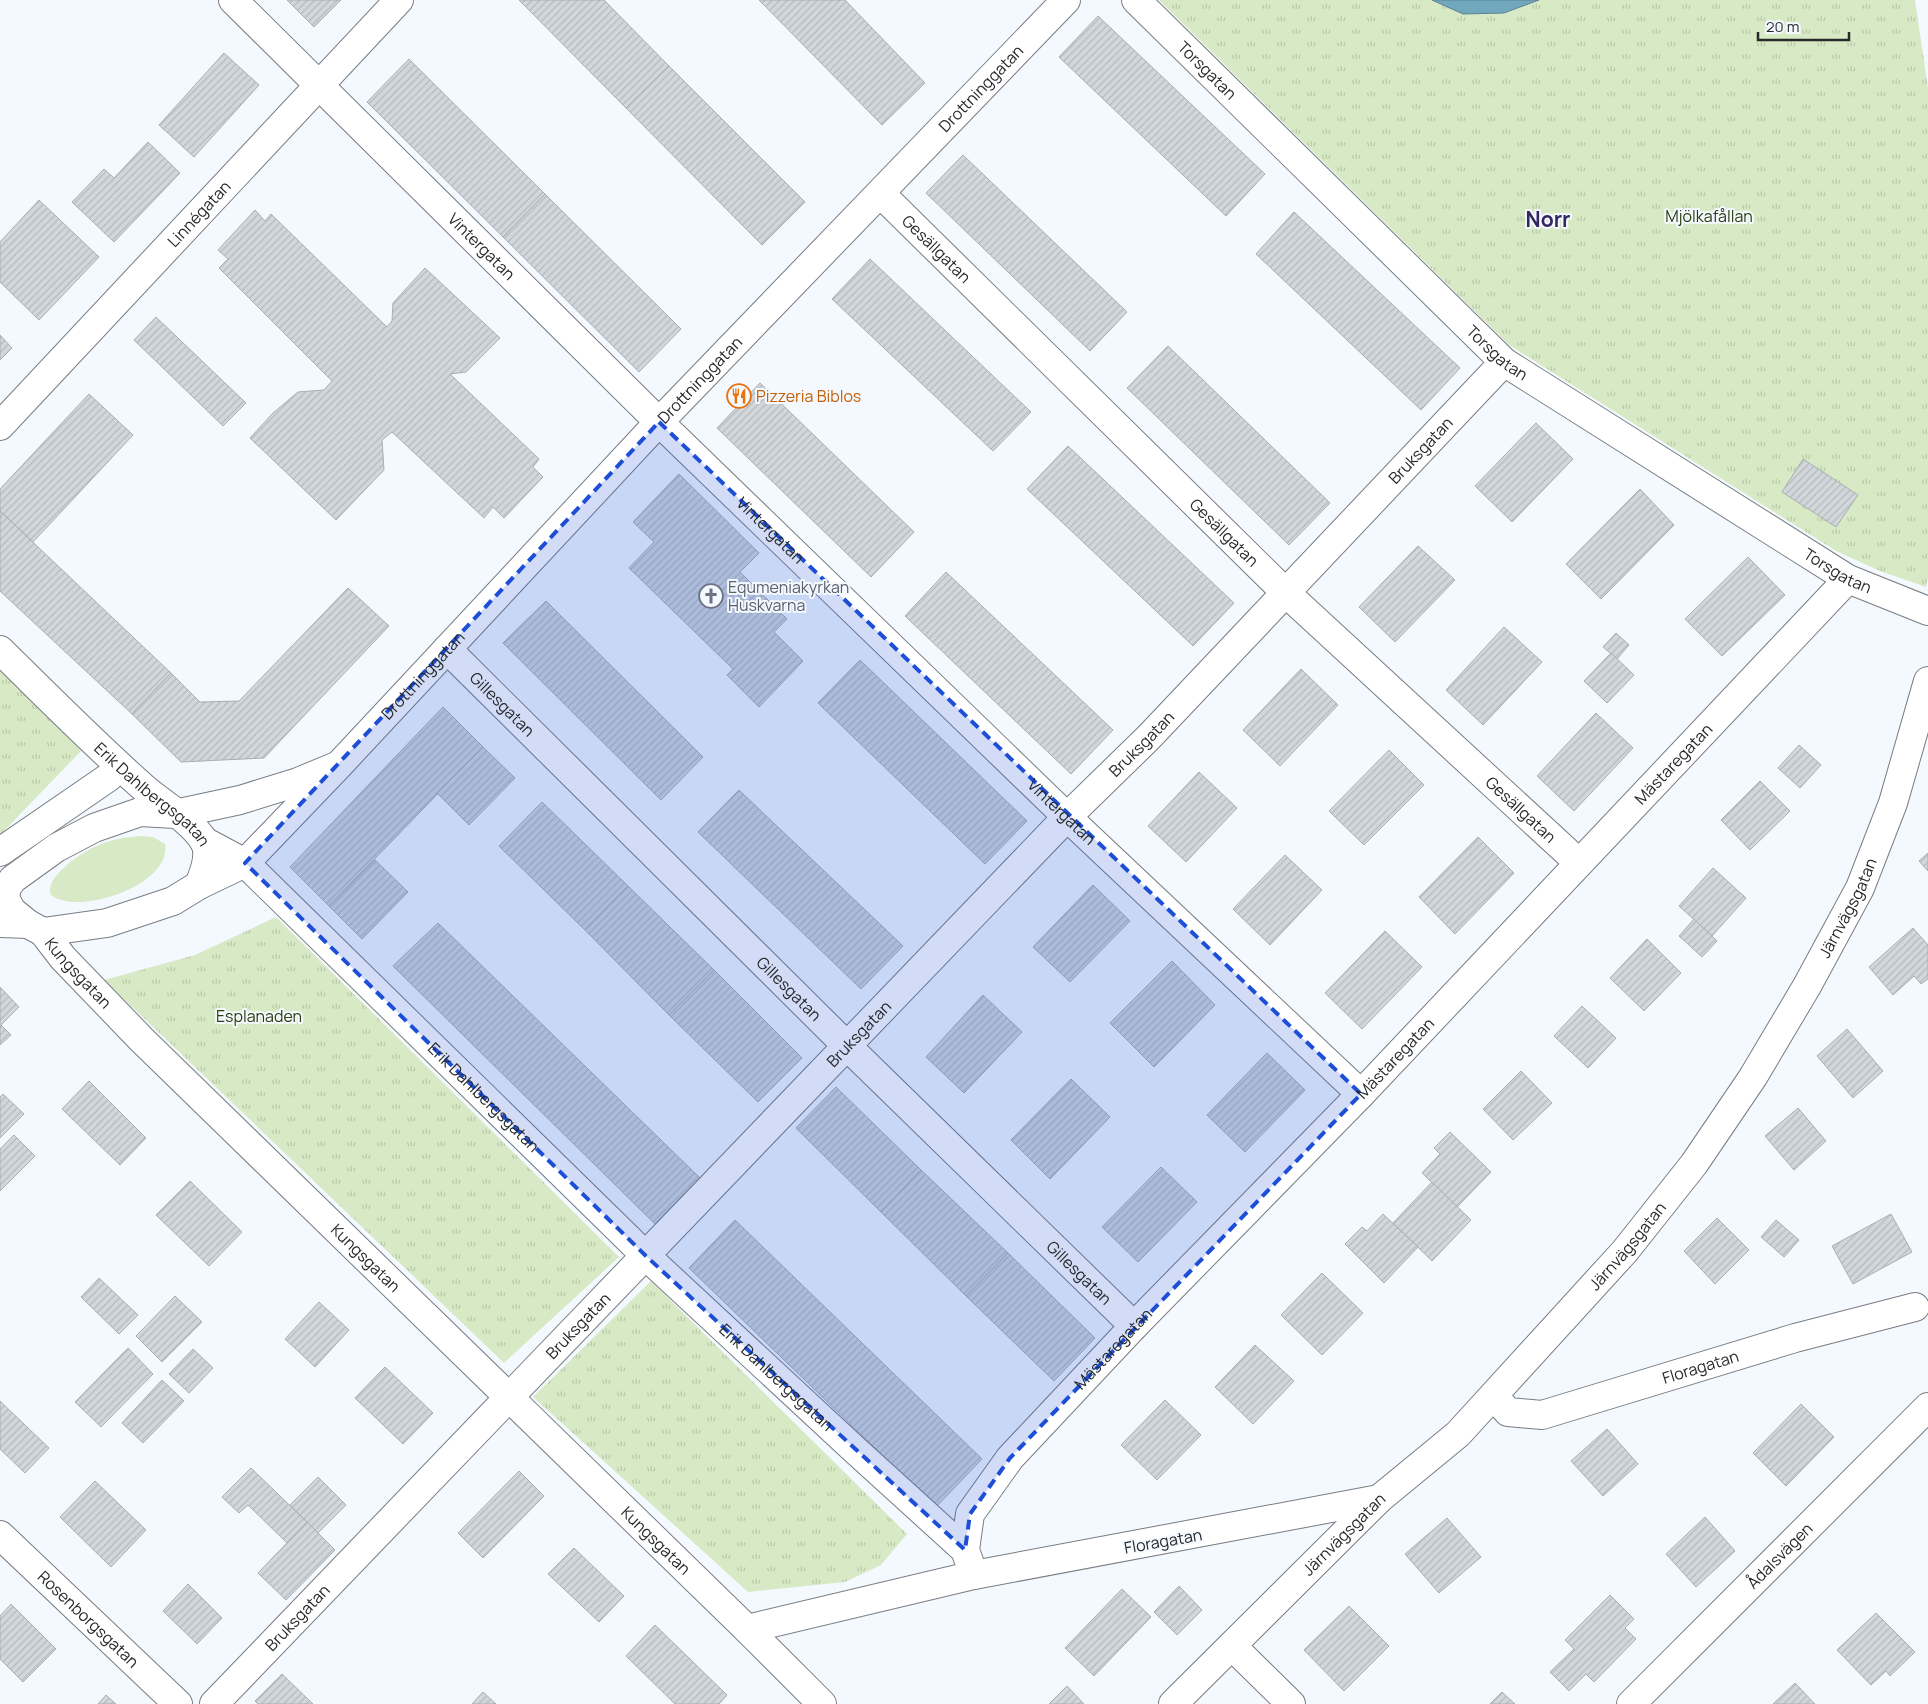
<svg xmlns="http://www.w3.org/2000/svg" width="1928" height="1704" font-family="Manrope,sans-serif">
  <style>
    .grass { fill: #d8eac5 }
    .park { fill: url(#park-tufts) }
    .water { fill: #72a8be; stroke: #5c8292 }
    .building { fill: url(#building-hatch); stroke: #a9aeb3 }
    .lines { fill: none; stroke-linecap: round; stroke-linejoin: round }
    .street-casing { stroke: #787d82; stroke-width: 30 }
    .secondary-casing { stroke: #787d82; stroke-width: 30 }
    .street { stroke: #fff; stroke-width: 28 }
    .secondary { stroke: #fff; stroke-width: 28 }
    .marked { fill: #1d4ed8; fill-opacity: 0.2; stroke: #1d4ed8; stroke-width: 4; stroke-dasharray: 10 6; stroke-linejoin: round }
    .labels { text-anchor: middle; stroke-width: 4; stroke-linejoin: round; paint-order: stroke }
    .street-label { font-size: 16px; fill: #27292b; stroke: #f4f9ff }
    .park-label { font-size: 16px; fill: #2a3e0e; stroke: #f4f9ff }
    .food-label { font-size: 16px; fill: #c56008; stroke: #f4f9ff; text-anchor: start }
    .worship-label { font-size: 16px; fill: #5b616d; stroke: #f4f9ff; text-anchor: start }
    .district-label { font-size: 21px; font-weight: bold; fill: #332661; stroke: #f4f9ff }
  </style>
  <defs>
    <pattern id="park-tufts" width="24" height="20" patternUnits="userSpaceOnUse" patternTransform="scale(1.25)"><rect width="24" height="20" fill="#d8eac5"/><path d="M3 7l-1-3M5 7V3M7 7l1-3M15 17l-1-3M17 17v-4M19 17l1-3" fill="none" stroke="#b9c9a9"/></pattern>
    <pattern id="building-hatch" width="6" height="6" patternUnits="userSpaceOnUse" patternTransform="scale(1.25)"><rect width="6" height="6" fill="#d2d7dc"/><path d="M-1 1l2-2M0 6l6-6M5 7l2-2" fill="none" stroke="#b4b9bd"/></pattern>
  </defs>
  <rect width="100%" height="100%" fill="#f4f9ff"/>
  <path class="grass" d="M141,836L153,837L165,844C173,884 79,917 51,895C43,877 85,850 99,845C113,839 126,837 141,836Z"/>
  <g class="park">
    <path d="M1159,0H1915L1928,88V577L1926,587L1880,571L1836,551L1509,345Z"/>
    <path d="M0,668L84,748L0,835Z"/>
    <path d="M276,917L619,1257L504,1363L104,980L195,955Z"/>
    <path d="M651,1281L907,1534L881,1565L845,1582L748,1592L533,1397Z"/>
  </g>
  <path class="water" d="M1432,0H1539L1504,13L1463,14Z"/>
  <g class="building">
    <path d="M287,0H341L314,27Z"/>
    <path d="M519,0H604L669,66L626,108Z"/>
    <path d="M759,0H845L925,83L882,125Z"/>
    <path d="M1098,16L1265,174L1226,216L1059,57Z"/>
    <path d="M224,53L259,85L194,157L159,125Z"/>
    <path d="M409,59L545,194L503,237L367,102Z"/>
    <path d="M669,66L805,202L762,245L626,108Z"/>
    <path d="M148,142L180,173L114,242L72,202L104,169L114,178Z"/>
    <path d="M963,155L1127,312L1090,351L926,193Z"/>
    <path d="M545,194L681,329L639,372L503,237Z"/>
    <path d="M39,200L99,257L39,320L0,282V242Z"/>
    <path d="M255,210L265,221L271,214L387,327L392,321L393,303L425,268L500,338L466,372L450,374L539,459L533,467L543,477L504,518L493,507L484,518L392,432L382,440L384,470L336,520L250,438L273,413L298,392L324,390L332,381L219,268L228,259L218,250Z"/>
    <path d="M1294,212L1460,368L1421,410L1256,254Z"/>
    <path d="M870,259L1031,412L993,451L832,299Z"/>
    <path d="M156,317L246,403L223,426L134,340Z"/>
    <path d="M0,335L12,348L0,360Z"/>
    <path d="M1168,346L1330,503L1289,545L1127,388Z"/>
    <path d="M760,383L914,532L871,577L717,428Z"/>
    <path d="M89,394L133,435L33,542L0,511V489Z"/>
    <path d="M1536,423L1573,459L1512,522L1475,486Z"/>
    <path d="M1068,446L1234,603L1193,646L1027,489Z"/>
    <path d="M1803,459L1858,495L1836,527L1782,492Z"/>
    <path d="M679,474L759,553L740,572L787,619L774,632L803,661L759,707L727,675L733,669L629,568L654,542L633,522Z"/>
    <path d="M1640,489L1674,525L1601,599L1566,564Z"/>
    <path d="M0,511L171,673L132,714L0,591Z"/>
    <path d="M1418,546L1455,580L1395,642L1359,607Z"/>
    <path d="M1748,557L1785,595L1722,656L1685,619Z"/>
    <path d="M946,572L1113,730L1071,774L905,616Z"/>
    <path d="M348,588L389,626L264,758L181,762L132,714L171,673L200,702L239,701Z"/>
    <path d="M546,601L703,757L661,800L503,643Z"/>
    <path d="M1504,627L1542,662L1483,725L1446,690Z"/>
    <path d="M1616,633L1629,645L1617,659L1603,647Z"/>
    <path d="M1611,653L1634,675L1607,703L1584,681Z"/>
    <path d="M860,660L1027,821L985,864L818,703Z"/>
    <path d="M1301,669L1338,705L1280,766L1243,730Z"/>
    <path d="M443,707L483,747L329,906L290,867Z"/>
    <path d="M1596,713L1633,748L1574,811L1537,776Z"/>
    <path d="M1799,745L1821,765L1800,788L1778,768Z"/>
    <path d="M483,747L515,778L469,825L437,793Z"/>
    <path d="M1389,750L1424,785L1364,845L1329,811Z"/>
    <path d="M1199,772L1237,808L1186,862L1148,826Z"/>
    <path d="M1760,781L1790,811L1750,850L1721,820Z"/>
    <path d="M739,790L903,946L861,989L698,832Z"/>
    <path d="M542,802L628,886L585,930L499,846Z"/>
    <path d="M1478,837L1514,873L1455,934L1419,897Z"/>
    <path d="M1928,853V871L1919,861Z"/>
    <path d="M1285,855L1322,890L1270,945L1233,909Z"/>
    <path d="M375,860L408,892L362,939L329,906Z"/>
    <path d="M1713,868L1746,898L1712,936L1679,906Z"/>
    <path d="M1093,885L1130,921L1070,982L1033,947Z"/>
    <path d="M628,886L714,970L669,1015L585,930Z"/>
    <path d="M1694,919L1717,941L1702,957L1679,936Z"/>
    <path d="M438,923L700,1178L655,1224L393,966Z"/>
    <path d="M1913,928L1928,945V979L1921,984L1914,976L1893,995L1869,967Z"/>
    <path d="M1385,931L1422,967L1362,1029L1325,993Z"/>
    <path d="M1647,939L1681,973L1644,1011L1610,978Z"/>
    <path d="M1172,961L1215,1005L1154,1067L1110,1023Z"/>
    <path d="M714,970L802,1058L758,1102L669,1015Z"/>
    <path d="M0,987L19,1007L1,1025L11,1035L0,1045Z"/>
    <path d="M983,995L1022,1032L964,1093L926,1057Z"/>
    <path d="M1582,1006L1616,1038L1588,1068L1554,1036Z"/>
    <path d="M1847,1029L1883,1071L1853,1098L1817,1056Z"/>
    <path d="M1267,1053L1305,1090L1245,1152L1207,1115Z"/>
    <path d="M1521,1071L1552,1103L1513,1140L1483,1109Z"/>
    <path d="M1071,1079L1110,1117L1050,1179L1011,1140Z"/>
    <path d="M89,1081L146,1138L120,1165L62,1109Z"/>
    <path d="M836,1087L921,1170L881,1212L796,1128Z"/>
    <path d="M3,1094L24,1114L0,1138V1097Z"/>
    <path d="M1798,1108L1826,1141L1794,1170L1765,1136Z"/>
    <path d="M1450,1132L1491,1172L1457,1207L1422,1173L1440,1154L1434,1148Z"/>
    <path d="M14,1135L35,1156L0,1191V1149Z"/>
    <path d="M1161,1167L1197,1202L1138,1262L1102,1227Z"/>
    <path d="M921,1170L1008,1253L966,1296L881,1212Z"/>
    <path d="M190,1181L242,1232L209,1266L156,1215Z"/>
    <path d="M1432,1182L1471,1220L1432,1261L1393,1223Z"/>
    <path d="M1383,1214L1418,1247L1384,1283L1345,1244L1362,1227L1367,1231Z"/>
    <path d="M1891,1214L1912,1252L1853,1284L1832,1246Z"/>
    <path d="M1717,1218L1749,1250L1715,1284L1684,1251Z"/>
    <path d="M735,1220L982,1459L936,1507L689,1268Z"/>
    <path d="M1776,1220L1799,1240L1784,1257L1761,1237Z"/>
    <path d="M1008,1253L1095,1338L1054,1381L966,1296Z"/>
    <path d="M1322,1273L1363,1313L1322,1355L1281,1315Z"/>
    <path d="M99,1278L138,1315L119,1334L81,1297Z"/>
    <path d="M175,1296L202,1322L162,1362L136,1336Z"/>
    <path d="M319,1302L349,1330L315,1367L285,1339Z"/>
    <path d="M1255,1345L1294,1381L1253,1424L1215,1387Z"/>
    <path d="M128,1348L153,1374L101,1427L75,1402Z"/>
    <path d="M193,1349L213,1368L189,1393L169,1374Z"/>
    <path d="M385,1367L433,1413L403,1444L355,1398Z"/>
    <path d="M162,1380L184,1401L143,1443L122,1423Z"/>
    <path d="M1165,1400L1201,1435L1157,1480L1121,1445Z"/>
    <path d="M0,1401L49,1448L25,1473L0,1449Z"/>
    <path d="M1801,1404L1834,1437L1786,1486L1753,1453Z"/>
    <path d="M1607,1429L1638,1464L1603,1496L1571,1461Z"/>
    <path d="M251,1468L307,1522L287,1543L248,1505L239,1513L222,1497Z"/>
    <path d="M519,1471L544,1496L483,1558L458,1533Z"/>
    <path d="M318,1477L346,1505L318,1533L290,1505Z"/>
    <path d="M95,1481L146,1530L111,1567L60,1517Z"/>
    <path d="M1705,1517L1735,1551L1696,1587L1666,1554Z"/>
    <path d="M1447,1518L1481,1557L1439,1593L1405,1554Z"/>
    <path d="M307,1522L335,1550L286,1600L258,1573Z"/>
    <path d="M574,1548L624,1596L599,1622L548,1574Z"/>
    <path d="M188,1584L222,1618L197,1644L163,1611Z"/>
    <path d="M1179,1586L1202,1610L1177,1635L1154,1612Z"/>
    <path d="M1122,1589L1151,1617L1094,1676L1065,1648Z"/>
    <path d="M1610,1595L1634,1619L1625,1628L1636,1639L1594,1682L1586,1674L1569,1691L1550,1672L1574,1649L1565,1640Z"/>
    <path d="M11,1604L56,1649L23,1682L0,1659V1616Z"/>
    <path d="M1349,1606L1389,1646L1344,1691L1304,1650Z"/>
    <path d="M1876,1613L1915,1652L1890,1676L1886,1671L1871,1685L1837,1650Z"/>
    <path d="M655,1625L727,1695L719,1704H675L626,1656Z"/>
    <path d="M282,1674L313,1704H258L255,1701Z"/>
    <path d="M1795,1683L1815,1704H1773Z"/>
    <path d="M1067,1686L1084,1704H1049Z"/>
    <path d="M483,1692L496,1704H472Z"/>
    <path d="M1502,1692L1515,1704H1490Z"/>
    <path d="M106,1695L116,1704H98Z"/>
  </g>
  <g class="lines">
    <g class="street-casing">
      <g id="street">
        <path id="s1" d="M233,0L659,422L1067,817L1361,1094"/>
        <path id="s2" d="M1136,0L1504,362L1848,579L1928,611"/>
        <path id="s3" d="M881,194L1286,593L1578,862"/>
        <path id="s4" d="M0,426L399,0"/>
        <path id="s5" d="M447,649L847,1046L1134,1326"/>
        <path id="s6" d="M204,841L245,863L646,1256L855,1450L965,1550"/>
        <path d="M0,852L109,777"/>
        <path d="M0,923L28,924"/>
        <path id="s7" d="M43,932L63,958L142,1040L747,1629L974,1575"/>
        <path id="s8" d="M1494,1396L1508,1412L1542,1415L1795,1338L1915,1307"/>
        <path id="s9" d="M1379,1499L974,1575L965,1550L970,1514L1010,1458L1134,1326L1361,1094L1848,579"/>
        <path id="s10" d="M0,1535L178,1704"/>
        <path d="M747,1629L822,1704"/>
        <path d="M1232,1646L1291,1704"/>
        <path id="s11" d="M214,1704L1067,817L1149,737L1504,362"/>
        <path id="s12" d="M1173,1704L1379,1499L1458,1434L1625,1251L1694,1164L1753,1077L1807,986L1860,888L1893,803L1928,681"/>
      </g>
    </g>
    <g class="secondary-casing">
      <g id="secondary">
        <path id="s13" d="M0,650C47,696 94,744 144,788C161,803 192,821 204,841C212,854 204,873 199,885"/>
        <path id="s14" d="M339,765L298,782L240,800L175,814L140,812L94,828L56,848L13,879L7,887L5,897L8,904L12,911L28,924L43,932L107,923L173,901L199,885L245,863L339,765L659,422L1066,0"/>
        <path id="s15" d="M1631,1704L1928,1407"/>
      </g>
    </g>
    <use href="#street" class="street"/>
    <use href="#secondary" class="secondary"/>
  </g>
  <path class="marked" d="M659,422L1361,1094L1010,1458L970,1514L965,1550L646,1256L245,863Z"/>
  <defs>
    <g id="restaurant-ring" transform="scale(1.25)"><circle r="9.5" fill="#f4f9ff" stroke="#e8710a" stroke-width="1.5"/><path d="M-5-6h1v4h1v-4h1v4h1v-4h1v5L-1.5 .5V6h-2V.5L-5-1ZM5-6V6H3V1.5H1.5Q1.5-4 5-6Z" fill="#e8710a"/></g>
    <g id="church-ring" transform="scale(1.25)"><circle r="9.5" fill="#f4f9ff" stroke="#6b7280" stroke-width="1.5"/><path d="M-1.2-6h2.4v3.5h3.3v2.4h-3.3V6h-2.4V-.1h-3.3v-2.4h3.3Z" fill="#6b7280"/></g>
  </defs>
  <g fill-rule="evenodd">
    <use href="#restaurant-ring" x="739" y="396"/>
    <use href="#church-ring" x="711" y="596"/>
  </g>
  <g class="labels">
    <g class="street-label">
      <text dy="6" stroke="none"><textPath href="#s2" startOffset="100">Torsgatan</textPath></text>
      <text dy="6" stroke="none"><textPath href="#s14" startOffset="1709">Drottninggatan</textPath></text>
      <text dy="6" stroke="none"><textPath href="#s4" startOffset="291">Linnégatan</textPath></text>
      <text dy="6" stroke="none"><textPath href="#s1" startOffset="350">Vintergatan</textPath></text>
      <text dy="6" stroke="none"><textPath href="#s3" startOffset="78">Gesällgatan</textPath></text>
      <text dy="6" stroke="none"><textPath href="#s2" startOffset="505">Torsgatan</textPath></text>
      <text dy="6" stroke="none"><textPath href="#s14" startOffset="1304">Drottninggatan</textPath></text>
      <text dy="6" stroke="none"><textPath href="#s11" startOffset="1740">Bruksgatan</textPath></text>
      <text dy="6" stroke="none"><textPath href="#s1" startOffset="755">Vintergatan</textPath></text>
      <text dy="6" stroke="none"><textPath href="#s3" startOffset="482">Gesällgatan</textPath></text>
      <text dy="6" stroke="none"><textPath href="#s2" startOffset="910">Torsgatan</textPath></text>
      <text dy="6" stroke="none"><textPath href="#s14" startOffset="899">Drottninggatan</textPath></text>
      <text dy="6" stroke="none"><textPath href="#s5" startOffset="78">Gillesgatan</textPath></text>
      <text dy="6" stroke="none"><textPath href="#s11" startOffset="1335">Bruksgatan</textPath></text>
      <text dy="6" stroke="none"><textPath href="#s9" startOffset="1504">Mästaregatan</textPath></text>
      <text dy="6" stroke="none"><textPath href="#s13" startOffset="210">Erik Dahlbergsgatan</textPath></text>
      <text dy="6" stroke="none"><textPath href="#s3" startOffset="888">Gesällgatan</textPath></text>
      <text dy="6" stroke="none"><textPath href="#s1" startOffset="1160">Vintergatan</textPath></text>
      <text dy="6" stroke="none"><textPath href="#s12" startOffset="1051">Järnvägsgatan</textPath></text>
      <text dy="6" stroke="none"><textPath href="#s7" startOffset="54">Kungsgatan</textPath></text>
      <text dy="6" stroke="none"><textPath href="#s5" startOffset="482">Gillesgatan</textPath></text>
      <text dy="6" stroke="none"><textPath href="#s11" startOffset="930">Bruksgatan</textPath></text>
      <text dy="6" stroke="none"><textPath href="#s9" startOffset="1099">Mästaregatan</textPath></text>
      <text dy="6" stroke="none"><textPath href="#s6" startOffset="381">Erik Dahlbergsgatan</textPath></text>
      <text dy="6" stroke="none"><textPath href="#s12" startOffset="646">Järnvägsgatan</textPath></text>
      <text dy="6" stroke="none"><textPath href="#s7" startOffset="459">Kungsgatan</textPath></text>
      <text dy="6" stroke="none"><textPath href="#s5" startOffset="888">Gillesgatan</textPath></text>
      <text dy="6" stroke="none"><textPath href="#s11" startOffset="525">Bruksgatan</textPath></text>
      <text dy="6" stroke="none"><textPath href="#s9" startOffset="694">Mästaregatan</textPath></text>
      <text dy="6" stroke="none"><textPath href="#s8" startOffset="221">Floragatan</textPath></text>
      <text dy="6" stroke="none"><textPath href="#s6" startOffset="786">Erik Dahlbergsgatan</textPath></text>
      <text dy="6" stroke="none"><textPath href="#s12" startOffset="241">Järnvägsgatan</textPath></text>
      <text dy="6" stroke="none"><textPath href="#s7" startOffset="864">Kungsgatan</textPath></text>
      <text transform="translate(1163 1541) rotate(-10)" y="6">Floragatan</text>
      <text dy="6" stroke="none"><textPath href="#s15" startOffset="210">Ådalsvägen</textPath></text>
      <text dy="6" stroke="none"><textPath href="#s11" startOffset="120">Bruksgatan</textPath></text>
      <text dy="6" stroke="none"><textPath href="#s10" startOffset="122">Rosenborgsgatan</textPath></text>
    </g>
    <g class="park-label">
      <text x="1709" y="222">Mjölkafållan</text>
      <text x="259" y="1022">Esplanaden</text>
    </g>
    <g class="food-label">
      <text x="756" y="402">Pizzeria Biblos</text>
    </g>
    <g class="worship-label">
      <text x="728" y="593">Equmeniakyrkan<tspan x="728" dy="18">Huskvarna</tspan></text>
    </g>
    <g class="district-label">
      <text x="1548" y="227">Norr</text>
    </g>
  </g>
  <path d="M1758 32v8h91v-8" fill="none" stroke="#27292b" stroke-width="2.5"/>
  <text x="1766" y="32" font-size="15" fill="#27292b" stroke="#f4f9ff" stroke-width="4" paint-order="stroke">20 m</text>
</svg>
